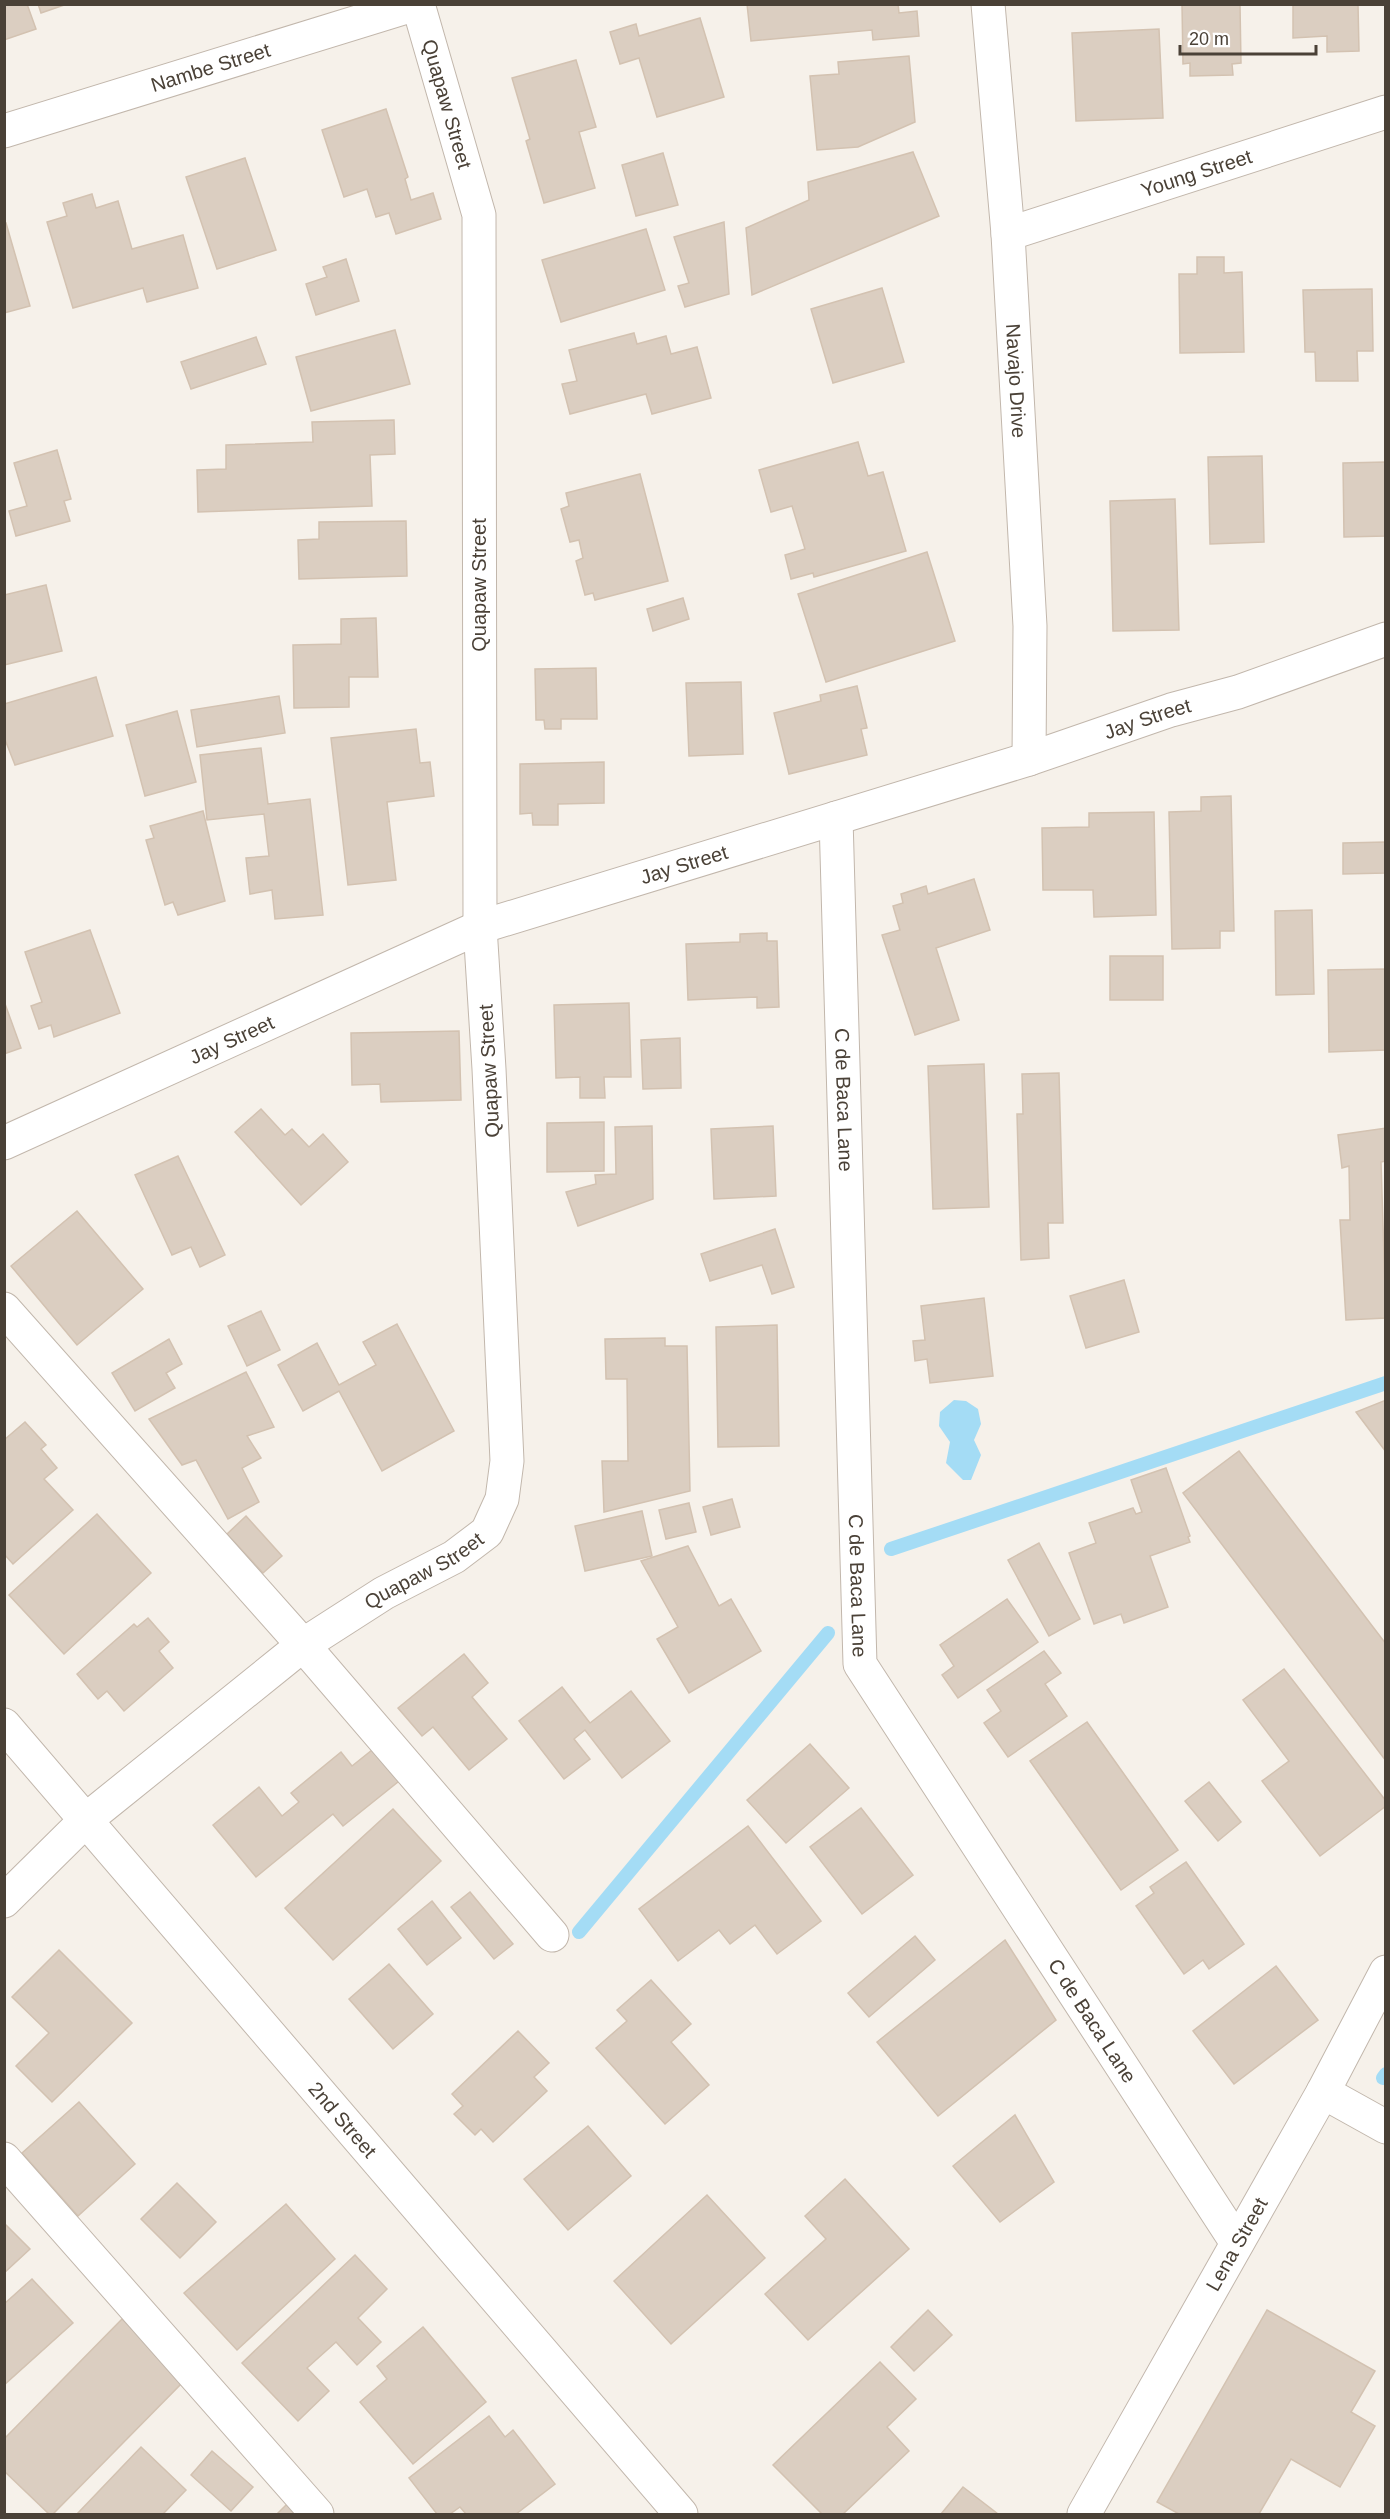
<svg xmlns="http://www.w3.org/2000/svg" width="1390" height="2519" font-family="Helvetica,sans-serif">
  <style>
    .water { fill: #a4dcf5 }
    .lines { fill: none; stroke-linecap: round; stroke-linejoin: round }
    .stream { stroke: #a4dcf5; stroke-width: 14 }
    .building { fill: #dbcec1; stroke: #d3c2b1; stroke-width: 1.5 }
    .minor-casing { stroke: #c2b7ac; stroke-width: 35 }
    .minor { stroke: #fff; stroke-width: 33 }
    .labels { text-anchor: middle; stroke-width: 6; stroke-linejoin: round; paint-order: stroke }
    .street-label { font-size: 20px; fill: #4a4137; stroke: #fff }
  </style>
  <rect width="100%" height="100%" fill="#f6f1ea"/>
  <path class="water" d="M954,1400L966,1401L978,1409L981,1424L974,1440L981,1455L971,1480H963L946,1463L950,1442L939,1426L940,1412Z"/>
  <g class="lines">
    <g class="stream">
      <path d="M891,1549L1386,1383"/>
      <path d="M579,1932L828,1633"/>
      <path d="M1383,2078L1386,2074"/>
    </g>
  </g>
  <g class="building">
    <path d="M4,4H27L36,29L4,40Z"/>
    <path d="M38,4H67L41,13Z"/>
    <path d="M747,4H898L899,13L917,11L919,36L873,40L872,30L751,41Z"/>
    <path d="M1293,4H1358L1359,51L1327,52V36L1293,38Z"/>
    <path d="M1182,5H1240L1241,63L1232,64L1233,75L1190,76V63L1183,64Z"/>
    <path d="M700,18L724,97L657,117L639,58L620,64L610,32L636,24L639,36Z"/>
    <path d="M1159,29L1163,118L1076,121L1072,33Z"/>
    <path d="M909,56L915,122L858,147L817,150L810,76L839,74L838,62Z"/>
    <path d="M576,60L596,127L579,132L595,188L544,203L526,141L530,139L512,78Z"/>
    <path d="M386,109L408,177L405,179L411,200L433,193L441,219L396,234L389,213L376,217L367,189L344,197L322,130Z"/>
    <path d="M913,152L939,216L752,295L746,228L809,200L808,182Z"/>
    <path d="M663,153L678,205L636,216L622,165Z"/>
    <path d="M245,158L276,250L217,269L186,177Z"/>
    <path d="M92,194L96,208L118,201L132,249L183,235L198,288L147,302L143,288L73,308L47,222L67,216L63,203Z"/>
    <path d="M724,222L729,294L685,307L678,286L689,283L674,237Z"/>
    <path d="M6,223L30,306L4,313V224Z"/>
    <path d="M646,229L665,290L561,322L542,260Z"/>
    <path d="M1197,257H1224V273L1242,272L1244,352L1180,353L1179,274H1197Z"/>
    <path d="M346,259L359,301L316,315L306,284L327,277L323,267Z"/>
    <path d="M882,288L904,362L833,383L811,309Z"/>
    <path d="M1372,289L1373,351H1357L1358,381H1316L1315,352H1305L1303,290Z"/>
    <path d="M395,330L410,384L311,411L296,357Z"/>
    <path d="M634,333L637,344L666,336L671,354L697,347L711,398L652,414L646,394L570,414L562,384L577,381L569,350Z"/>
    <path d="M256,337L266,364L191,389L181,362Z"/>
    <path d="M394,420L395,454L370,455L372,506L198,512L197,470L226,469V445L313,442L312,422Z"/>
    <path d="M858,442L868,476L883,472L906,551L814,577L813,573L791,579L785,555L805,549L792,506L771,512L759,470Z"/>
    <path d="M57,450L71,499L64,501L70,521L16,536L9,511L27,506L14,463Z"/>
    <path d="M1262,456L1264,542L1210,544L1208,457Z"/>
    <path d="M1386,462V536L1344,537L1343,463Z"/>
    <path d="M640,474L668,581L595,600L593,593L585,595L576,561L583,558L579,540L570,542L561,509L569,506L566,493Z"/>
    <path d="M1175,499L1179,630L1113,631L1110,501Z"/>
    <path d="M406,521L407,576L299,579L298,540L319,539V522Z"/>
    <path d="M927,552L955,641L826,682L798,594Z"/>
    <path d="M46,585L62,651L4,665V595Z"/>
    <path d="M683,598L689,619L653,631L647,609Z"/>
    <path d="M376,618L378,677H349V707L294,708L293,645L341,644V619Z"/>
    <path d="M596,668L597,719H561V729H545L544,720H536L535,669Z"/>
    <path d="M96,677L113,736L15,765L4,737V704Z"/>
    <path d="M741,682L743,754L689,756L686,683Z"/>
    <path d="M857,686L867,728L861,729L867,755L789,774L774,713L821,701L820,695Z"/>
    <path d="M279,696L285,733L197,747L191,710Z"/>
    <path d="M177,711L196,782L145,796L126,725Z"/>
    <path d="M416,729L420,763L430,762L434,796L387,802L396,880L348,885L331,738Z"/>
    <path d="M261,748L268,804L310,799L323,915L275,919L272,890L250,894L246,858L269,856L264,814L207,820L200,755Z"/>
    <path d="M604,762V803L558,804V825H533L532,813L520,814V764Z"/>
    <path d="M1231,796L1234,931H1220V948L1172,949L1169,812L1201,811V797Z"/>
    <path d="M203,811L225,901L178,915L173,902L165,905L146,840L154,838L150,826Z"/>
    <path d="M1154,812L1156,915L1094,917L1093,890H1043L1042,828L1089,827V813Z"/>
    <path d="M1386,842V873L1343,874V843Z"/>
    <path d="M974,879L990,930L936,948L959,1020L915,1035L882,935L900,930L893,906L903,903L901,894L926,886L928,894Z"/>
    <path d="M1312,910L1314,994L1276,995L1275,911Z"/>
    <path d="M90,930L120,1013L54,1037L51,1025L39,1029L31,1006L42,1002L25,952Z"/>
    <path d="M767,933V941H777L779,1007L757,1008V997L688,1000L686,944L740,942V934Z"/>
    <rect x="1110" y="956" width="53" height="44"/>
    <path d="M1386,969V1050L1329,1052L1328,970Z"/>
    <path d="M4,1001L21,1048L4,1054Z"/>
    <path d="M629,1003L631,1077H604L605,1098H580V1077L556,1078L554,1005Z"/>
    <path d="M459,1031L461,1100L381,1102L380,1084L352,1085L351,1033Z"/>
    <path d="M680,1038L681,1088L643,1089L641,1040Z"/>
    <path d="M984,1064L989,1207L933,1209L928,1066Z"/>
    <path d="M1059,1073L1063,1223H1048L1049,1258L1021,1260L1017,1114H1023L1022,1074Z"/>
    <path d="M261,1109L285,1135L292,1129L309,1147L323,1134L348,1162L301,1205L235,1132Z"/>
    <path d="M604,1122V1171L547,1172V1123Z"/>
    <path d="M652,1126L653,1199L578,1226L566,1192L596,1184L595,1175L616,1174L615,1127Z"/>
    <path d="M773,1126L776,1196L714,1199L711,1129Z"/>
    <path d="M1386,1128V1161L1381,1162L1386,1318L1346,1320L1340,1220H1350L1349,1166L1342,1168L1338,1135Z"/>
    <path d="M178,1156L225,1255L200,1267L191,1247L172,1255L135,1175Z"/>
    <path d="M77,1211L143,1289L77,1345L11,1266Z"/>
    <path d="M775,1229L794,1287L772,1294L762,1265L710,1281L701,1254Z"/>
    <path d="M1124,1280L1139,1332L1086,1348L1070,1296Z"/>
    <path d="M984,1298L993,1376L930,1383L927,1359L915,1361L913,1341L925,1340L921,1306Z"/>
    <path d="M261,1311L280,1350L247,1366L228,1326Z"/>
    <path d="M397,1324L454,1431L382,1471L339,1391L303,1411L278,1365L317,1343L339,1385L376,1365L363,1342Z"/>
    <path d="M777,1325L779,1446L718,1447L716,1327Z"/>
    <path d="M665,1338V1346H687L690,1491L604,1512L602,1461H628L627,1379H606L605,1339Z"/>
    <path d="M169,1339L182,1364L166,1373L175,1388L135,1411L112,1373Z"/>
    <path d="M246,1372L274,1427L247,1436L261,1458L242,1468L259,1502L228,1519L196,1460L182,1465L149,1419Z"/>
    <path d="M1386,1400V1452L1356,1412Z"/>
    <path d="M25,1422L46,1445L41,1449L57,1468L44,1479L73,1510L13,1564L4,1554V1440Z"/>
    <path d="M1239,1451L1386,1644V1761L1183,1493Z"/>
    <path d="M1166,1468L1190,1536L1188,1537L1190,1542L1150,1556L1168,1607L1124,1623L1121,1614L1094,1624L1069,1553L1096,1543L1089,1523L1133,1508L1136,1514L1142,1512L1131,1480Z"/>
    <path d="M732,1499L740,1527L711,1535L703,1507Z"/>
    <path d="M689,1503L696,1532L666,1539L659,1510Z"/>
    <path d="M642,1511L652,1556L585,1571L575,1526Z"/>
    <path d="M97,1514L151,1573L64,1654L9,1595Z"/>
    <path d="M246,1516L282,1556L263,1573L227,1534Z"/>
    <path d="M1039,1543L1080,1619L1049,1636L1008,1560Z"/>
    <path d="M688,1546L719,1606L731,1599L761,1651L689,1693L657,1639L678,1627L641,1561Z"/>
    <path d="M1007,1599L1038,1642L958,1698L942,1675L954,1666L940,1645Z"/>
    <path d="M148,1618L169,1642L159,1651L173,1668L124,1711L107,1691L98,1699L77,1674L134,1624L137,1627Z"/>
    <path d="M1044,1651L1061,1673L1045,1684L1067,1716L1008,1757L984,1723L1001,1711L987,1690Z"/>
    <path d="M464,1654L488,1683L472,1697L507,1739L469,1770L433,1727L422,1736L398,1708Z"/>
    <path d="M1284,1669L1386,1801V1806L1320,1856L1262,1781L1289,1761L1243,1700Z"/>
    <path d="M562,1687L590,1723L631,1691L670,1741L622,1778L585,1730L574,1739L590,1759L564,1779L519,1721Z"/>
    <path d="M1087,1722L1178,1850L1121,1890L1030,1761Z"/>
    <path d="M810,1744L849,1788L786,1843L747,1800Z"/>
    <path d="M377,1746L403,1778L343,1826L333,1814L256,1877L213,1825L259,1787L282,1816L299,1802L291,1793L341,1752L352,1766Z"/>
    <path d="M1209,1782L1241,1822L1218,1841L1185,1801Z"/>
    <path d="M861,1808L913,1875L862,1914L810,1847Z"/>
    <path d="M393,1809L441,1861L333,1960L285,1908Z"/>
    <path d="M748,1826L821,1921L777,1954L755,1925L730,1944L719,1930L678,1961L639,1909Z"/>
    <path d="M1186,1862L1244,1944L1209,1969L1203,1960L1184,1974L1136,1906L1154,1893L1150,1887Z"/>
    <path d="M470,1892L513,1944L494,1959L451,1907Z"/>
    <path d="M432,1901L461,1938L427,1965L398,1929Z"/>
    <path d="M915,1936L935,1960L869,2017L848,1993Z"/>
    <path d="M1005,1940L1056,2020L938,2116L877,2042Z"/>
    <path d="M59,1950L132,2023L52,2102L16,2066L49,2033L12,1997Z"/>
    <path d="M389,1964L433,2014L393,2049L349,1999Z"/>
    <path d="M1276,1966L1318,2020L1234,2084L1193,2031Z"/>
    <path d="M651,1980L691,2024L671,2042L709,2085L665,2124L596,2048L627,2021L617,2010Z"/>
    <path d="M518,2031L549,2063L534,2077L547,2091L493,2142L481,2129L475,2135L454,2114L463,2106L452,2094Z"/>
    <path d="M79,2102L135,2164L78,2216L22,2153Z"/>
    <path d="M1015,2115L1054,2182L1000,2222L953,2166Z"/>
    <path d="M588,2126L631,2176L568,2230L524,2179Z"/>
    <path d="M845,2179L909,2249L808,2340L765,2294L826,2239L805,2216Z"/>
    <path d="M177,2183L216,2222L180,2258L141,2219Z"/>
    <path d="M707,2195L765,2258L671,2344L614,2281Z"/>
    <path d="M286,2204L335,2259L237,2350L184,2293Z"/>
    <path d="M4,2223L30,2249L4,2273Z"/>
    <path d="M355,2255L387,2289L358,2318L381,2342L357,2365L336,2342L307,2368L329,2391L298,2421L242,2363Z"/>
    <path d="M32,2279L73,2323L4,2385V2304Z"/>
    <path d="M928,2310L952,2335L914,2371L891,2347Z"/>
    <path d="M1267,2310L1375,2371L1351,2412L1375,2426L1340,2487L1291,2459L1259,2514H1179L1157,2502Z"/>
    <path d="M122,2319L185,2380L53,2514H49L4,2471V2439Z"/>
    <path d="M423,2327L486,2402L413,2464L360,2402L387,2379L377,2366Z"/>
    <path d="M880,2362L916,2399L887,2427L909,2451L843,2514H822L773,2465Z"/>
    <path d="M489,2416L505,2437L513,2430L555,2484L516,2514H466L460,2507L450,2514H437L409,2478Z"/>
    <path d="M141,2447L186,2490L163,2514H77Z"/>
    <path d="M212,2451L253,2487L231,2511L191,2475Z"/>
    <path d="M963,2487L998,2514H941Z"/>
    <path d="M287,2504L296,2514H277Z"/>
  </g>
  <g class="lines">
    <g class="minor-casing">
      <g id="minor">
        <path id="s1" d="M988,4L1008,234L1030,626L1029,759"/>
        <path id="s2" d="M4,131L416,4"/>
        <path id="s3" d="M1008,234L1386,112"/>
        <path id="s4" d="M836,818L860,1664L1237,2243"/>
        <path id="s5" d="M4,1143L480,927L1029,759L1171,710L1238,692L1386,639"/>
        <path d="M4,1309L303,1645L552,1935"/>
        <path id="s6" d="M4,1725L681,2514"/>
        <path id="s7" d="M4,1901L87,1819L303,1645L384,1593L454,1557L487,1532L502,1499L507,1461L489,1069L480,927L479,215L418,4"/>
        <path d="M1323,2092L1386,2127"/>
        <path d="M4,2159L317,2514"/>
        <path id="s8" d="M1084,2514L1323,2092L1386,1972"/>
      </g>
    </g>
    <use href="#minor" class="minor"/>
  </g>
  <g class="labels">
    <g class="street-label">
      <text dy="7" stroke="none"><textPath href="#s2" startOffset="216">Nambe Street</textPath></text>
      <text transform="translate(447 104) rotate(74)" y="7">Quapaw Street</text>
      <text dy="7" stroke="none"><textPath href="#s3" startOffset="198">Young Street</textPath></text>
      <text dy="7" stroke="none"><textPath href="#s1" startOffset="378">Navajo Drive</textPath></text>
      <text transform="translate(479 585) rotate(-90)" y="7">Quapaw Street</text>
      <text dy="7" stroke="none"><textPath href="#s5" startOffset="1222">Jay Street</textPath></text>
      <text dy="7" stroke="none"><textPath href="#s5" startOffset="736">Jay Street</textPath></text>
      <text dy="7" stroke="none"><textPath href="#s5" startOffset="250">Jay Street</textPath></text>
      <text transform="translate(489 1071) rotate(-93)" y="7">Quapaw Street</text>
      <text dy="7" stroke="none"><textPath href="#s4" startOffset="282">C de Baca Lane</textPath></text>
      <text dy="7" stroke="none"><textPath href="#s7" startOffset="536">Quapaw Street</textPath></text>
      <text dy="7" stroke="none"><textPath href="#s4" startOffset="768">C de Baca Lane</textPath></text>
      <text dy="7" stroke="none"><textPath href="#s4" startOffset="1272">C de Baca Lane</textPath></text>
      <text dy="7" stroke="none"><textPath href="#s6" startOffset="520">2nd Street</textPath></text>
      <text dy="7" stroke="none"><textPath href="#s8" startOffset="310">Lena Street</textPath></text>
    </g>
  </g>
  <rect width="1390" height="2519" fill="none" stroke="#4a4137" stroke-width="12"/>
  <path d="M1180 45v9h136v-9" fill="none" stroke="#4a4137" stroke-width="3"/>
  <text x="1189" y="45" font-size="18" fill="#4a4137" stroke="#ffffff" stroke-width="4.5" paint-order="stroke">20 m</text>
</svg>
